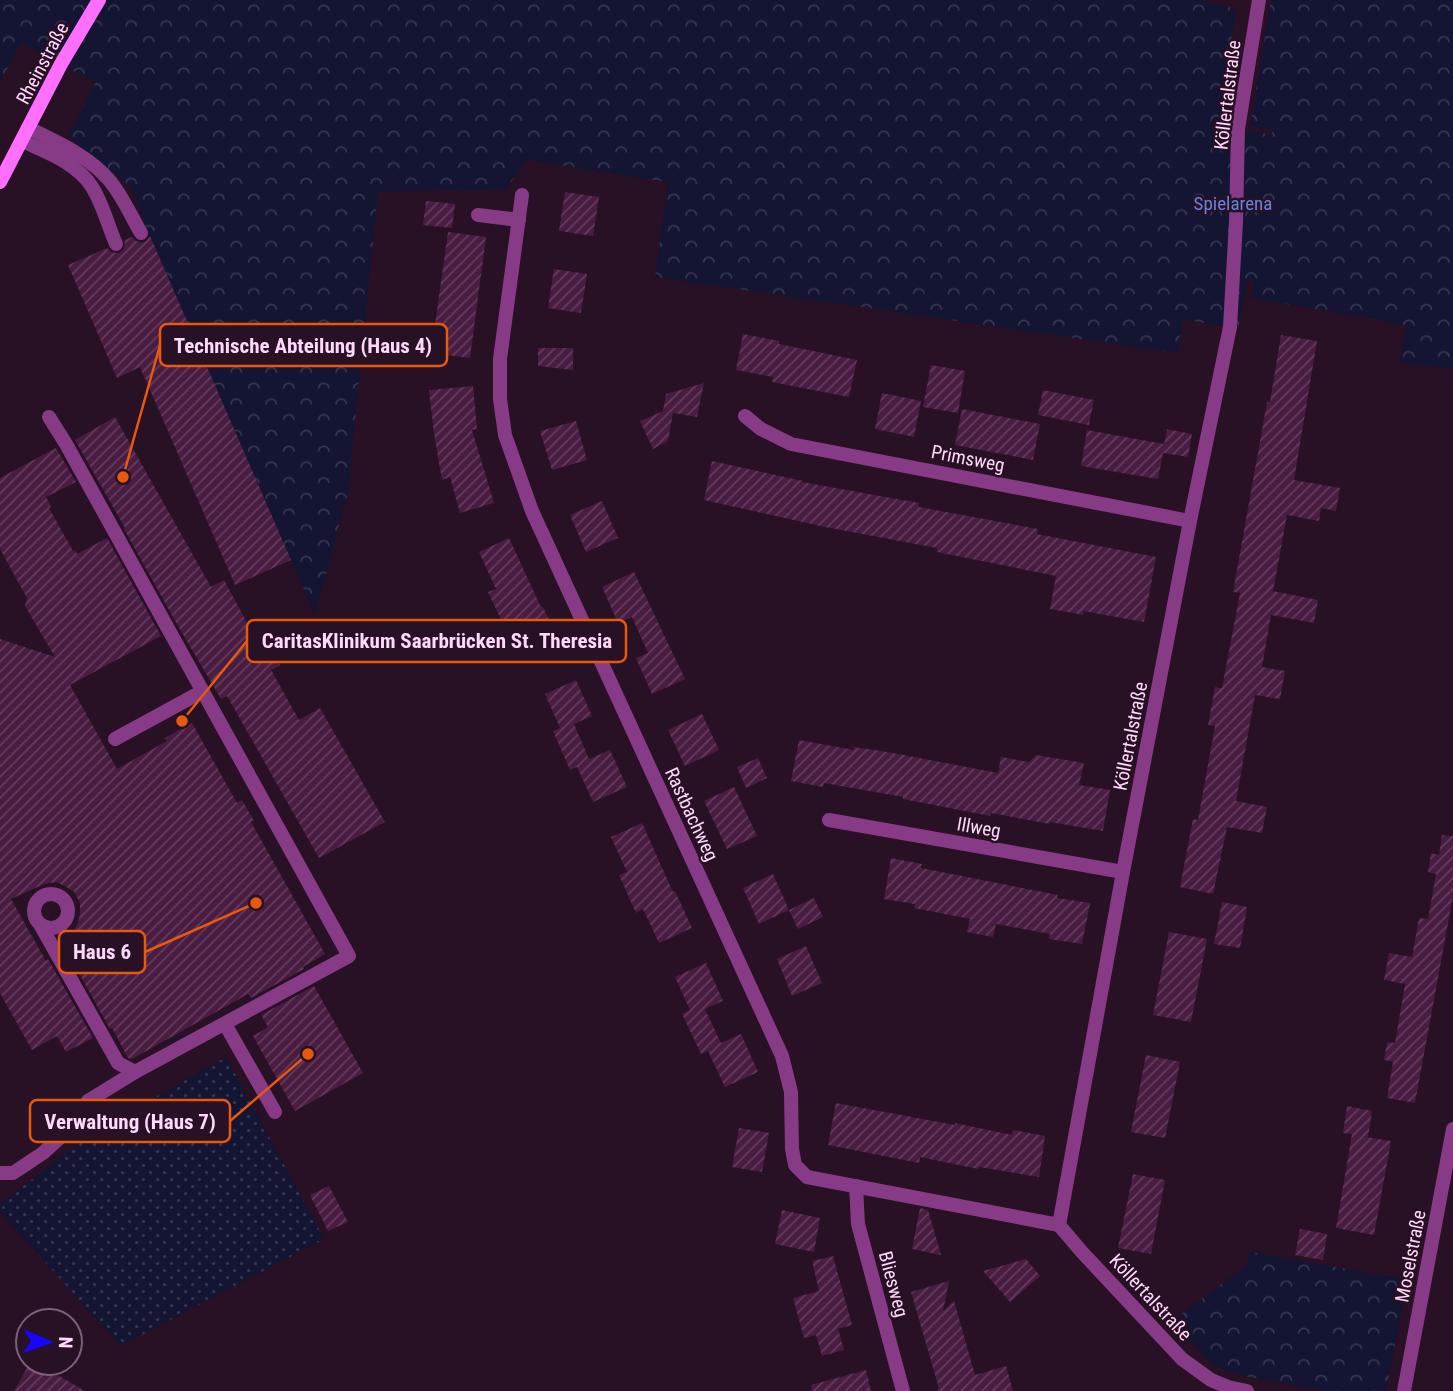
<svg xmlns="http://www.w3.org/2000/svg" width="1453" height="1391" font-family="'Roboto Condensed',sans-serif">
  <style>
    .forest { fill: url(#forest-crowns) }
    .garden { fill: url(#garden-dots) }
    .building { fill: url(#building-hatch) }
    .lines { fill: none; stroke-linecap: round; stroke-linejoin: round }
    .lane { stroke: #873b86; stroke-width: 14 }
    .street { stroke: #873b86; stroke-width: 14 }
    .secondary { stroke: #fe6ffe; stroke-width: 14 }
    .labels { text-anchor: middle; stroke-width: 5; stroke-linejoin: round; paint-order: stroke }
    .street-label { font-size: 19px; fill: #ffd8fb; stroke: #281025 }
    .park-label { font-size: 19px; fill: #6285e0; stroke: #281025 }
    .leader { fill: none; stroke: #e8590c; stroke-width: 2.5 }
    .callout-dot { fill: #e8590c; stroke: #281025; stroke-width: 2.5 }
    .callout { fill: #281025; stroke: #e8590c; stroke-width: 2.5 }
    .callout-label { font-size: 21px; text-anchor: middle; font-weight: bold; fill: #ffd8fb }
  </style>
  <defs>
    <pattern id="forest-crowns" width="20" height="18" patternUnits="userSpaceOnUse" patternTransform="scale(1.75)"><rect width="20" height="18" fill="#131532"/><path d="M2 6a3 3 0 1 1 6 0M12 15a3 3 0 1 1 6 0" fill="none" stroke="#363651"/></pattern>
    <pattern id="garden-dots" width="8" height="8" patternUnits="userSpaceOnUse" patternTransform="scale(1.75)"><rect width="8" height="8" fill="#131532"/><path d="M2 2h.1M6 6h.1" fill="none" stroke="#363651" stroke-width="1.8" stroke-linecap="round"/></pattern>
    <pattern id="building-hatch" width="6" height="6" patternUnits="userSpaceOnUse" patternTransform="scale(1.75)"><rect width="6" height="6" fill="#491c41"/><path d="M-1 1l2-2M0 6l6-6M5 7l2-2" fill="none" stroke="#643c5d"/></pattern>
  </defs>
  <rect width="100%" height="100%" fill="#281025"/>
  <g class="forest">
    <path d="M0,0H1200L1236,9L1218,125L1272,135L1273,130L1250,126L1271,0H1453V369L1400,362L1406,325L1251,298L1254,280L1248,279L1238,329L1183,319L1177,353L655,277L668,182L527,160L506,189L378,192L348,492L315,615L147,230L131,187L71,139L70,134L95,83L22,42L0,83Z"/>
    <path d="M1250,1252L1408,1280L1386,1391H1323L1229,1373L1212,1363L1171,1322L1247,1265Z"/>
  </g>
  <path class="garden" d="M226,1057L324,1239L121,1346L0,1212V1204L94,1132Z"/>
  <g class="building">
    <path d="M565,192L599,197L593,236L559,231Z"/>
    <path d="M426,201L455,204L452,228L423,225Z"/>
    <path d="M448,232L486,237L470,358L431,353Z"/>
    <path d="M150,236L291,560L235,585L140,367L117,378L68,265L107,248L111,252L119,253L124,249L125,240L132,237L136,241L142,243L146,241Z"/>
    <path d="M554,269L587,274L581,313L548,308Z"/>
    <path d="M743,334L779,341V344L857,360L849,397L772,382L773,377L736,370Z"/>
    <path d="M1281,335L1317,341L1294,480L1340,488L1336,511L1321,508L1319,521L1287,515L1273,591L1318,600L1314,623L1271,615L1262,667L1285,671L1280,699L1255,695L1236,801L1267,807L1262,833L1227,827L1213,894L1180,887L1193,819L1198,820L1215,726L1208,725L1215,687L1222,688L1240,593L1233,592L1267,402H1270Z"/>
    <path d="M538,348H573V370L538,366Z"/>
    <path d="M931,365L965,371L958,413L923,407Z"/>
    <path d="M704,383L697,417L673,413L668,441L653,449L640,421L663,411L666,394Z"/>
    <path d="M473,386L477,429L472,430L494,503L460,513L450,477L442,480L434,434L429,390Z"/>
    <path d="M1043,390L1094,400L1089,425L1038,415Z"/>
    <path d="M882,393L921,401L914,437L875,429Z"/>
    <path d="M962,409L1040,424L1033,460L955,445Z"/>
    <path d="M115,417L211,587L224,580L252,632L263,635L280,665L271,670L299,720L320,708L385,822L319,858L227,696L221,699L178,626L124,529L125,528L75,440Z"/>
    <path d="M576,421L587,460L552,470L540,431Z"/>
    <path d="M1167,429L1192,434L1188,457L1163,453L1158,479L1081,466L1087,430L1164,444Z"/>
    <path d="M56,448L76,482L46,497L51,507L49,508L73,551L75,550L77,554L107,538L161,636L70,685L117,769L167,741L165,738L192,723L237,803L242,800L254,821L251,822L325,954L303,967L304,969L251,998L248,994L132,1059L128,1058L112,1028L110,1029L65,948L76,941L73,932L78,923L80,914V903L74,892L65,886L56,882L44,884L11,899L46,961L48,959L93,1038L66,1052L57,1036L32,1050L0,993V639L55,657L25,606L27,598L0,549V478Z"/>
    <path d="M712,461L803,481L802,482L919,503V507L1038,529L1037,534L1156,557L1144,622L1083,611V615L1050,609L1056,576L937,552V548L825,527L704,500Z"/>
    <path d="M602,501L618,538L586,552L570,515Z"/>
    <path d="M509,538L541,607H543L560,644L527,659L512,625L505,628L488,592L496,589L479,552Z"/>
    <path d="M634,572L685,679L652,694L636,658L648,653L632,617L618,623L602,587Z"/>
    <path d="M576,680L592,716L574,724L589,759L610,750L627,787L593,802L577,767L570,770L553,731L560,728L545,694Z"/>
    <path d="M702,714L719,750L685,766L668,730Z"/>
    <path d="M799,740L854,750V747L888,752L998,773L1001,757L1029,762L1036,755L1084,763L1079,785L1110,790L1103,831L1050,822V824L991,813L990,816L903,799V797L824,783L823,787L791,781Z"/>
    <path d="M758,758L767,778L746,788L737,767Z"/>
    <path d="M734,787L757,836L727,849L704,801Z"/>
    <path d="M642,823L673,892L675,891L692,928L659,943L643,909L636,913L619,875L627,872L611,837Z"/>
    <path d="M1442,835L1453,836V896L1415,1103L1387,1098L1393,1062L1384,1060L1387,1042L1395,1043L1405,984L1384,980L1389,953L1412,957L1419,918L1428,919L1436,874L1428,872L1431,853L1439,855Z"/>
    <path d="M891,858L922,864L921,868L1058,895L1057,898L1090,903L1082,944L1049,939L1050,934L996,924L993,937L967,932L970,919L914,908L915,904L884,899Z"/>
    <path d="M773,874L789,910L759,924L743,888Z"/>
    <path d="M814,898L823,917L798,929L789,910Z"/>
    <path d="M1222,902L1247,907L1240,948L1214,944Z"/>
    <path d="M1169,932L1207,939L1191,1022L1153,1015Z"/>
    <path d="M806,946L822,983L792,996L777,959Z"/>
    <path d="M706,963L723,1001L705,1009L721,1043L741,1034L758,1072L725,1087L708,1051L701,1054L682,1014L690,1010L675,977Z"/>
    <path d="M314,986L363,1073L295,1111L253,1036L268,1027L261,1015Z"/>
    <path d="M1146,1055L1180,1062L1165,1138L1131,1132Z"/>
    <path d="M836,1103L955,1125V1123L1012,1135L1013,1130L1045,1136L1039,1177L979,1167L978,1169L920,1157L919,1163L828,1145Z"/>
    <path d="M1347,1106L1372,1111L1368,1137L1360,1136L1391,1141L1374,1235L1336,1228L1352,1134L1343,1133Z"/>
    <path d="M739,1128L769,1133L762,1172L732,1167Z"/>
    <path d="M1133,1174L1165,1180L1151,1254L1118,1248Z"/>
    <path d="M329,1186L348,1222L328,1231L310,1195Z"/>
    <path d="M920,1208L928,1210L941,1255L912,1249Z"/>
    <path d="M782,1210L820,1218L814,1252L775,1244Z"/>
    <path d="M1300,1229L1327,1234L1323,1260L1295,1255Z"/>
    <path d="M833,1256L852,1325L838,1329L844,1350L822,1356L816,1335L804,1338L793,1298L819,1291L812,1261Z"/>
    <path d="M1026,1259L1040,1276L1010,1302L983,1271Z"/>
    <path d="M949,1281L943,1311L954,1301L975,1375L1006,1366L1013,1391H938V1385L911,1292Z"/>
    <path d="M30,1363H37L85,1391H14Z"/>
    <path d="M866,1370L871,1391H812L811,1385Z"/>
  </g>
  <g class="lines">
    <g class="lane">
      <path d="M28,128C57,142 89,156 110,181C123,197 131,216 141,233"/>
      <path d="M22,141C46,152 77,163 92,187C103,204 108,226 116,244"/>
      <path d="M115,739L203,691"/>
      <circle cx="51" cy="911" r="17"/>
      <path d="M41,926L118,1063L135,1072L349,956L66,444L49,417"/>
      <path d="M225,1024L275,1112"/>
      <path d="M0,1173H13L43,1153L67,1131L88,1101L135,1072"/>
    </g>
    <g class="street">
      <path d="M522,195L500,359V399L505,435L532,511L782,1056L791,1092L792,1149L795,1165L807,1177L1059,1225"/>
      <path d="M478,215L519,220"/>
      <path d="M745,416L761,429L791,444L1190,521"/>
      <path d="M829,820L1123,872"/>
      <path d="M856,1186L858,1224L903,1391"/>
      <path d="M1247,1391L1228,1387L1211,1380L1182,1359L1081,1251L1059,1225L1123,872L1190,521L1230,327L1236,222L1238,129L1259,0"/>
      <path d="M1404,1391L1453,1129"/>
    </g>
    <path class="secondary" d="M0,182L61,64L99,0"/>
  </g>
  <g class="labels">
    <g class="street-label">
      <text transform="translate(42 63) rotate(-62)" y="7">Rheinstraße</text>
      <text transform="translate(1227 95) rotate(-83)" y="7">Köllertalstraße</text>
      <text transform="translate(968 458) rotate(11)" y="7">Primsweg</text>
      <text transform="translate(1130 736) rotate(-79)" y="7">Köllertalstraße</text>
      <text transform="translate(692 814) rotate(65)" y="7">Rastbachweg</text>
      <text transform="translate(979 827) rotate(10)" y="7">Illweg</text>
      <text transform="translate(1410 1256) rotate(-79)" y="7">Moselstraße</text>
      <text transform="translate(894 1284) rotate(75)" y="7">Bliesweg</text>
      <text transform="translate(1151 1297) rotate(47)" y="7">Köllertalstraße</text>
    </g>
    <g class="park-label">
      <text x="1233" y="210">Spielarena</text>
    </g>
  </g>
  <path class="leader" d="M123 477L160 345M182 721L247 641M256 903L145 952M308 1054L230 1121"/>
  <g class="callout-dot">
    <circle cx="123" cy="477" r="7"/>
    <circle cx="182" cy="721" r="7"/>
    <circle cx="256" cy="903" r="7"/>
    <circle cx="308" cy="1054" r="7"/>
  </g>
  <g class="callout">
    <rect x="160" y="324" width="287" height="42" rx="7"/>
    <rect x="247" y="620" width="379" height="42" rx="7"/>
    <rect x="59" y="931" width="86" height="42" rx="7"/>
    <rect x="30" y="1100" width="200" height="42" rx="7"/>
  </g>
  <g class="callout-label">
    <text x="303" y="353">Technische Abteilung (Haus 4)</text>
    <text x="437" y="648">CaritasKlinikum Saarbrücken St. Theresia</text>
    <text x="102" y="959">Haus 6</text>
    <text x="130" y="1129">Verwaltung (Haus 7)</text>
  </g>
  <g transform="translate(49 1342) rotate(92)"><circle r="33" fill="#281025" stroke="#7e607b" stroke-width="2"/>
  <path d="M0-5L12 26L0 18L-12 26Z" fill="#1705fe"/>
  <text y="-10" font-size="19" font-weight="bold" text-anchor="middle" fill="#ffd8fb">N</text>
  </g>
</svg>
